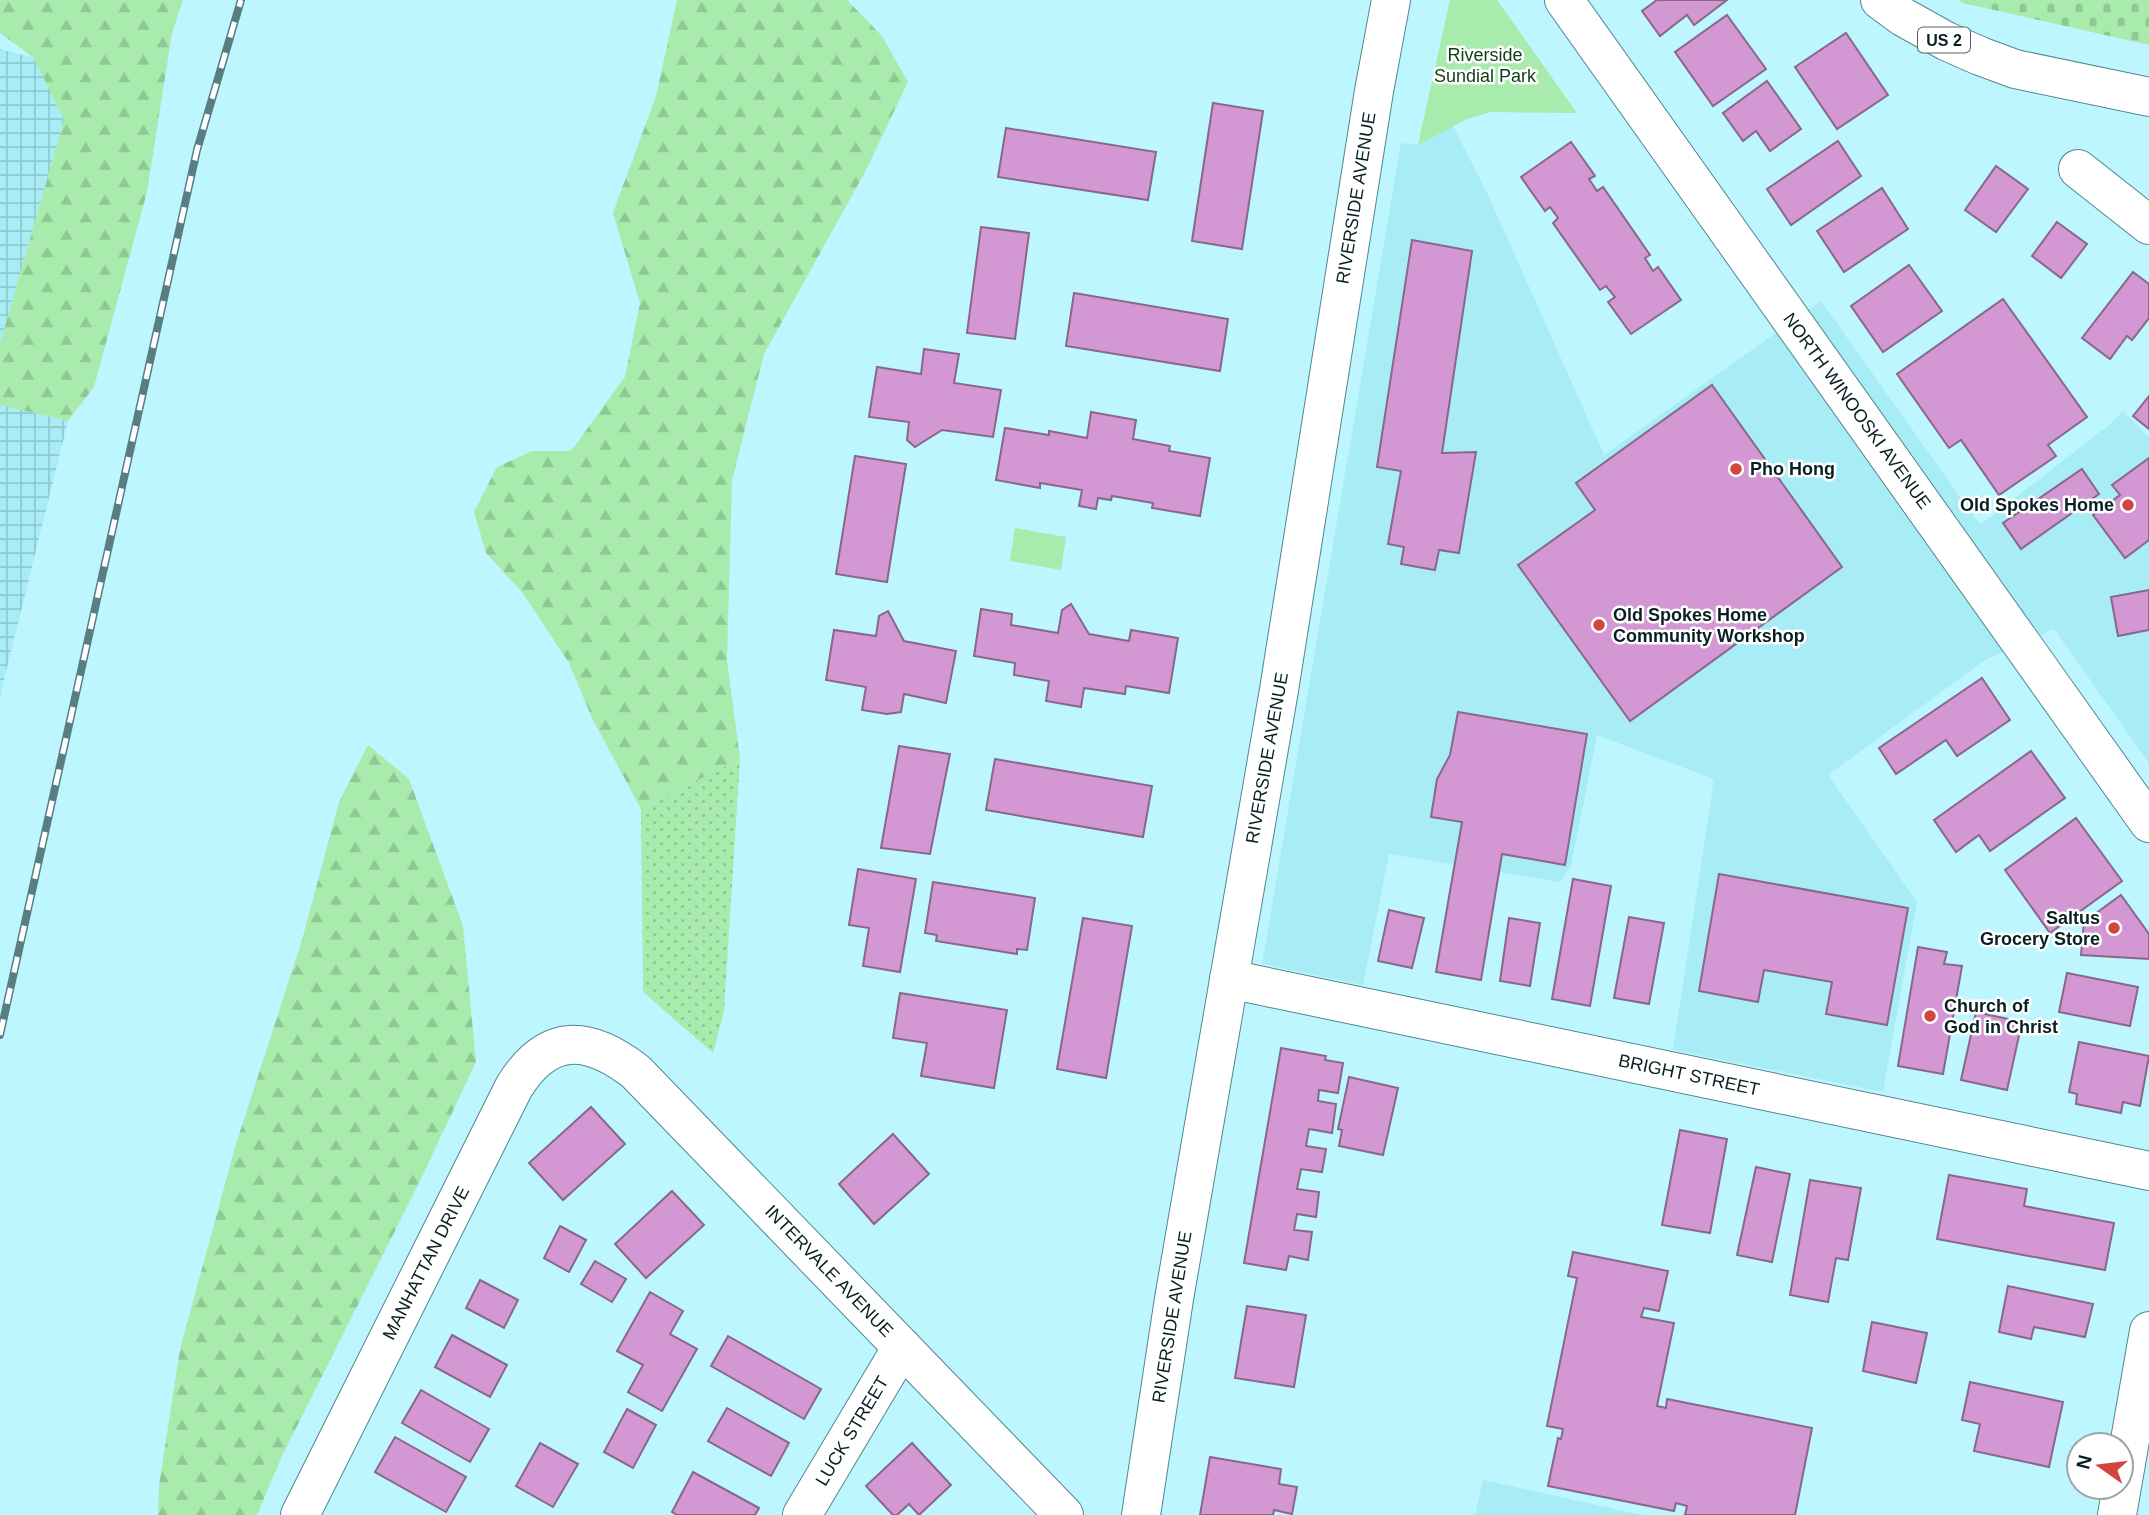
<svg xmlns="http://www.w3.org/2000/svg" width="2149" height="1515" font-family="Helvetica,sans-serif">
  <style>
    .built { fill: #a8ecf5 }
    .industrial { fill: url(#industrial-grid) }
    .forest { fill: url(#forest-firs) }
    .cemetery { fill: url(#cemetery-stones) }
    .park { fill: #a9eaad }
    .garden { fill: url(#garden-dots) }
    .building { fill: #d397d3; stroke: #876987; stroke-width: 2 }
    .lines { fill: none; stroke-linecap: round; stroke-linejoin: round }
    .minor-casing { stroke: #51878e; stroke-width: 40 }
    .major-casing { stroke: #51878e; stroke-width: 40 }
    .minor { stroke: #fff; stroke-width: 38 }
    .major { stroke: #fff; stroke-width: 38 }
    .rail-casing { stroke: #587e83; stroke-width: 8 }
    .rail { stroke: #fff; stroke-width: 5; stroke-dasharray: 16; stroke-linecap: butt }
    .poi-dot { fill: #d2443f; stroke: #fff; stroke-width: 2.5 }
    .labels { text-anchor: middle; stroke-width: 5; stroke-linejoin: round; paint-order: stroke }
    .shield { fill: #fff; stroke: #536365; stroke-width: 2 }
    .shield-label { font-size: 16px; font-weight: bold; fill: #092023 }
    .park-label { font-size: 18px; fill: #0e3c16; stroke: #fff }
    .street-label { font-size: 18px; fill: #092023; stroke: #fff }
    .poi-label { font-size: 18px; font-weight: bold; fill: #092023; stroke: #fff; text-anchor: start }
  </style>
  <defs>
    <pattern id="industrial-grid" width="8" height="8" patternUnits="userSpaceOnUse" patternTransform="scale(1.75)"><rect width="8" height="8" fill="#a8ecf5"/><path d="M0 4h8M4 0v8" fill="none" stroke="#8fcad2"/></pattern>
    <pattern id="forest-firs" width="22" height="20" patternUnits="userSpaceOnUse" patternTransform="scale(1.75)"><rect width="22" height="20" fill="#a9eaad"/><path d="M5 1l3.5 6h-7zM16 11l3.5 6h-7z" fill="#90c895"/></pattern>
    <pattern id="cemetery-stones" width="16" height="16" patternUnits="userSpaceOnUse" patternTransform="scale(1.75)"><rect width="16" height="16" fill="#a9eaad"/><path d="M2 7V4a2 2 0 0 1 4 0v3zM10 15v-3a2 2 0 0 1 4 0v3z" fill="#90c895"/></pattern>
    <pattern id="garden-dots" width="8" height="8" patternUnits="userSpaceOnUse" patternTransform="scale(1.75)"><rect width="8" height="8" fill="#a9eaad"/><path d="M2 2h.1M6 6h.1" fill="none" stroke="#90c895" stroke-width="1.8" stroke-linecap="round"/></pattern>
  </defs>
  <rect width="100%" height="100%" fill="#bdf6fe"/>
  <g class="built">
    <path d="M1453,126L1489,197L1604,455L1821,301L1980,525L2109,425L2123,411L2149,438V763L2054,629L1985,660L1828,775L1917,902L1883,1092L1673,1050L1714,779L1597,735L1571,866L1560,882L1389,854L1363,985L1262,964L1401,143L1418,145Z"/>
    <path d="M1483,1480L1642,1515H1475Z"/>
  </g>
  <g class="industrial">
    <path d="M0,49L34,58L64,120L0,344Z"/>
    <path d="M0,405L68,421L0,696Z"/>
  </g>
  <g class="forest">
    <path d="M0,0H183L172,33L147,192L94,387L68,421L0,405V344L64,120L34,58L0,33Z"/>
    <path d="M677,0H847L882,36L908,82L865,172L764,354L732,480L727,660L740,759L641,809L592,718L569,663L522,592L486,553L474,512L497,467L532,451H571L625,377L640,303L613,213L656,96Z"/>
    <path d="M368,745L409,779L463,926L476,1062L419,1183L282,1456L257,1515H158L159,1486L180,1349L236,1144L302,940L339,802Z"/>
  </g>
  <path class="cemetery" d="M1959,0H2149V45L1963,3Z"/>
  <g class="park">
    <path d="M1450,0H1497L1577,113L1491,112L1467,119L1418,145Z"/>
    <path d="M1015,528L1066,537L1061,570L1010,561Z"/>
  </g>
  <path class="garden" d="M740,759L724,1011L713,1053L643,992L641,809Z"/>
  <g class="building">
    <path d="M1657,0H1727L1694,25L1687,15L1660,36L1642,11Z"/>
    <path d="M1727,15L1766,69L1713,106L1675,52Z"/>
    <path d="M1846,33L1888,95L1837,129L1795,67Z"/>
    <path d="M1767,81L1801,129L1770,151L1756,131L1743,141L1723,113Z"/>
    <path d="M1213,103L1263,111L1242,249L1192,241Z"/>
    <path d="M1006,128L1156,152L1148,200L998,177Z"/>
    <path d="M1838,141L1861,176L1791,225L1767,189Z"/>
    <path d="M1571,142L1595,176L1589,179L1597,191L1603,187L1650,255L1645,258L1653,271L1658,267L1681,300L1631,334L1608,302L1615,297L1606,286L1600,290L1553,223L1558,218L1550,207L1545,211L1521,177Z"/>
    <path d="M1996,166L2028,189L1996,232L1965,210Z"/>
    <path d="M1882,188L1908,229L1844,272L1817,231Z"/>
    <path d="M2057,222L2087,244L2061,278L2032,256Z"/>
    <path d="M981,227L1029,233L1015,339L967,333Z"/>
    <path d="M1412,240L1472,251L1442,453L1476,452L1459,553L1439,550L1435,570L1401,564L1404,547L1388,544L1401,471L1377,467Z"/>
    <path d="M1909,265L1942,311L1883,352L1851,306Z"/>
    <path d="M2133,272L2149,284V318L2132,340L2127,336L2110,359L2082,338Z"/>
    <path d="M1074,293L1228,319L1220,371L1066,346Z"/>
    <path d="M2003,299L2087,417L2048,445L2056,456L1999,495L1961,440L1949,448L1897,374Z"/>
    <path d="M924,349L959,354L954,383L1001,390L993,437L942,430L915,447L907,440L909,422L869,417L877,367L921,374Z"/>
    <path d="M1712,385L1842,567L1630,721L1518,565L1595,510L1576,483Z"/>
    <path d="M2149,396V429L2133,416Z"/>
    <path d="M1091,412L1136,420L1133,439L1170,446L1169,451L1210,458L1200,516L1152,508L1153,503L1112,496L1111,500L1098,498L1096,509L1079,506L1082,490L1040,483V488L996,480L1005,428L1049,435V431L1087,438Z"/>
    <path d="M855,456L906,464L887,582L836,574Z"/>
    <path d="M2149,458V540L2125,558L2093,515L2120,495L2112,485Z"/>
    <path d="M2082,469L2099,494L2021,549L2003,523Z"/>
    <path d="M2149,590V630L2118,636L2111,597Z"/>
    <path d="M1071,604L1089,634L1129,641L1131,630L1178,638L1169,693L1126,686L1125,694L1084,688L1081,707L1046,701L1049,681L1014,675L1015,663L974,656L981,609L1012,614L1011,625L1058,633L1062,610Z"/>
    <path d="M888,611L904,641L956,651L946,703L904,694L901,712L887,714L862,710L866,687L826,680L834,630L876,636L879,616Z"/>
    <path d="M1982,678L2010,720L1957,756L1946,740L1896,774L1879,748Z"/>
    <path d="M1458,712L1587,734L1565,865L1502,854L1481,980L1436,972L1462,822L1431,817L1437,779L1450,755Z"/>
    <path d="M899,746L950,754L930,854L881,848Z"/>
    <path d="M2031,751L2065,798L1990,851L1979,835L1956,852L1934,820Z"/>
    <path d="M995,759L1152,786L1143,837L986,810Z"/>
    <path d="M2076,818L2122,881L2050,933L2005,870Z"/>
    <path d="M858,869L916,879L900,972L863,966L869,928L849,925Z"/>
    <path d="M1719,874L1908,908L1887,1025L1826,1014L1832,982L1764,970L1758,1002L1699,991Z"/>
    <path d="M1573,879L1611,886L1590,1006L1552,999Z"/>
    <path d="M933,882L1035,898L1027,950L1017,949V954L936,941L937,935L925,933Z"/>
    <path d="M2121,895L2149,934V959L2081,955L2084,922Z"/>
    <path d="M1389,910L1424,918L1412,968L1378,961Z"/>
    <path d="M1629,917L1664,923L1649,1004L1614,998Z"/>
    <path d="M1083,918L1132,926L1106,1078L1057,1069Z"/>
    <path d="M1509,918L1540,923L1530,986L1500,981Z"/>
    <path d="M1918,947L1947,952L1944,964L1962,966L1943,1074L1898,1066Z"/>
    <path d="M2067,973L2138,987L2130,1026L2059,1012Z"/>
    <path d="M900,993L1007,1010L994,1088L921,1076L927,1043L893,1038Z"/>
    <path d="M1976,1012L2022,1022L2007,1090L1961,1080Z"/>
    <path d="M2079,1042L2149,1056L2140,1106L2123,1102L2121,1113L2076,1104L2077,1094L2069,1092Z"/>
    <path d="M1281,1048L1326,1056L1325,1060L1343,1063L1338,1093L1319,1090L1318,1101L1336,1104L1332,1133L1309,1129L1306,1146L1326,1149L1322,1172L1301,1169L1297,1189L1319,1192L1316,1217L1297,1214L1294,1230L1312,1232L1308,1260L1289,1256L1286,1270L1244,1263Z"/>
    <path d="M1349,1077L1398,1088L1383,1155L1339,1146L1342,1130L1338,1129Z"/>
    <path d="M591,1107L625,1144L563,1200L529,1163Z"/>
    <path d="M1680,1130L1727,1139L1710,1233L1662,1225Z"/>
    <path d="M893,1134L929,1174L874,1224L839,1184Z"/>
    <path d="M1756,1167L1790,1174L1772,1262L1737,1255Z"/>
    <path d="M1949,1175L2027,1189L2024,1206L2114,1223L2105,1270L1937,1239Z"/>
    <path d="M1810,1180L1861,1188L1848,1260L1836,1258L1828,1302L1790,1295Z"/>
    <path d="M672,1191L704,1225L646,1278L615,1244Z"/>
    <path d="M560,1226L586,1240L569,1272L544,1258Z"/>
    <path d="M1573,1252L1668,1271L1659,1311L1644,1308L1641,1317L1674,1323L1657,1406L1666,1408L1667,1399L1812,1428L1795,1515H1685L1687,1506L1676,1503L1674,1511L1548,1486L1558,1438L1561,1439L1563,1429L1547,1426L1577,1278L1568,1276Z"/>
    <path d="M595,1261L626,1279L612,1302L581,1284Z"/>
    <path d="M480,1280L518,1300L504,1328L466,1308Z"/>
    <path d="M2008,1286L2093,1304L2085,1337L2034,1327L2031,1339L1999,1332Z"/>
    <path d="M650,1292L683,1311L670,1334L697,1349L662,1411L628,1392L643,1365L617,1351Z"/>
    <path d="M1247,1306L1306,1315L1294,1387L1235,1378Z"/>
    <path d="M1872,1322L1927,1333L1916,1383L1863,1371Z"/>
    <path d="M452,1335L507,1365L490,1397L435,1367Z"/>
    <path d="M728,1336L821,1389L804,1419L711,1366Z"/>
    <path d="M1970,1382L2063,1402L2049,1467L1974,1451L1980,1424L1962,1420Z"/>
    <path d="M421,1390L489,1429L470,1462L402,1423Z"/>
    <path d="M727,1408L789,1443L771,1476L708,1441Z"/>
    <path d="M627,1409L656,1425L633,1468L604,1452Z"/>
    <path d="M395,1437L466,1477L446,1512L375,1472Z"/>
    <path d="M540,1443L578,1464L553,1507L516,1486Z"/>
    <path d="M912,1443L951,1485L919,1515L909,1504L897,1515H893L866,1486Z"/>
    <path d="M1210,1457L1281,1469L1279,1484L1297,1487L1292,1514L1274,1510L1273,1515H1200Z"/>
    <path d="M693,1472L759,1508L755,1515H677L672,1512Z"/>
  </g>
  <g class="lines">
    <g class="minor-casing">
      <g id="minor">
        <path d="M2078,169L2149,225"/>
        <path d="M1229,979L2149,1171"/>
        <path d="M300,1515L514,1087C548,1032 588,1035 636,1072L1064,1515"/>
        <path d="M802,1515L902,1347"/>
        <path d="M1141,1515L1174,1299L1279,690L1374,91L1391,0"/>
        <path d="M2117,1515L2149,1331"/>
      </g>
    </g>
    <g class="major-casing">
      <g id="major">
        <path d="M1564,0L2149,823"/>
        <path d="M1880,0L1903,17L1946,41L1980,56L2015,69L2149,97"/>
      </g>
    </g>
    <use href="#minor" class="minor"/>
    <use href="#major" class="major"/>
    <g class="rail-casing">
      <path id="rail" d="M0,1035L197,150L241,0"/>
    </g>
    <use href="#rail" class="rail"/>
  </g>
  <g class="poi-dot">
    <circle cx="1736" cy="469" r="7"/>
    <circle cx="2128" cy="505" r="7"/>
    <circle cx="1599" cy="625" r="7"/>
    <circle cx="2114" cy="928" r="7"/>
    <circle cx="1930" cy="1016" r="7"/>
  </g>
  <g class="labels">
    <rect class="shield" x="1918" y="27.5" width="52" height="25" rx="5"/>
    <g class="shield-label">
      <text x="1944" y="46">US 2</text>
    </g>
    <g class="park-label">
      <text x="1485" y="61">Riverside<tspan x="1485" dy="21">Sundial Park</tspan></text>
    </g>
    <g class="street-label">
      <text transform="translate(1356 198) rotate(-81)" y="6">RIVERSIDE AVENUE</text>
      <text transform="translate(1857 411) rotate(54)" y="6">NORTH WINOOSKI AVENUE</text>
      <text transform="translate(1267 758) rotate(-80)" y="6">RIVERSIDE AVENUE</text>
      <text transform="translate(1689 1075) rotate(12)" y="6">BRIGHT STREET</text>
      <text transform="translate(426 1263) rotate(-63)" y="6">MANHATTAN DRIVE</text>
      <text transform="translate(829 1271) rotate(46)" y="6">INTERVALE AVENUE</text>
      <text transform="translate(1172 1317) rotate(-81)" y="6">RIVERSIDE AVENUE</text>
      <text transform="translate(852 1431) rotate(-59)" y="6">LUCK STREET</text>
    </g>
    <g class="poi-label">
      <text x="1750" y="475">Pho Hong</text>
      <text x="2114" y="511" text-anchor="end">Old Spokes Home</text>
      <text x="1613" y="621">Old Spokes Home<tspan x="1613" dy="21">Community Workshop</tspan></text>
      <text x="2100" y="924" text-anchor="end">Saltus<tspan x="2100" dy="21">Grocery Store</tspan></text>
      <text x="1944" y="1012">Church of<tspan x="1944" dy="21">God in Christ</tspan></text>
    </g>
  </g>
  <g transform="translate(2100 1466) rotate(284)"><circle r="33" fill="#ffffff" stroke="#9da6a7" stroke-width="2"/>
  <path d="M0-5L12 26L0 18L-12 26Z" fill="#d2443f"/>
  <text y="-10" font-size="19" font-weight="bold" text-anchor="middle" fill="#092023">N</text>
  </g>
</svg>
